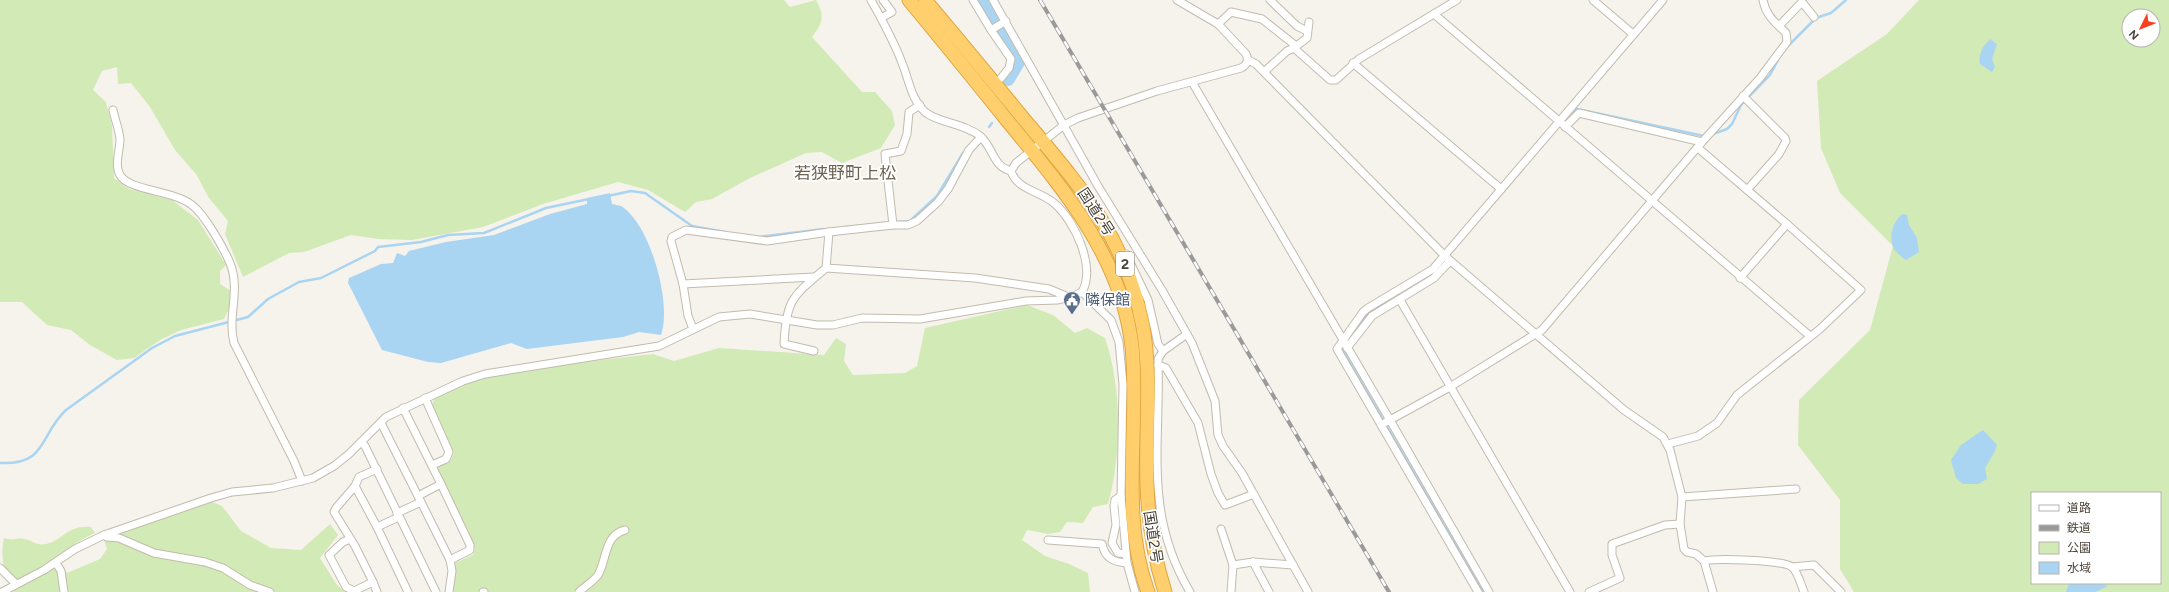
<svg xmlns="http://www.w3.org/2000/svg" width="2169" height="592" font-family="Figtree,'Noto Sans JP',sans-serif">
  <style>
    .green { fill: #d2eab5; fill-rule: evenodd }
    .water { fill: #a9d4f2 }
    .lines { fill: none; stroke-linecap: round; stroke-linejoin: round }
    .stream { stroke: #a9d4f2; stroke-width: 2.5 }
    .river { stroke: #a9d4f2; stroke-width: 14 }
    .street-casing { stroke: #c2bbae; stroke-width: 9 }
    .highway-casing { stroke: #e0a43c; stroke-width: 15 }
    .street { stroke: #fff; stroke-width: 7 }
    .highway { stroke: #ffcf6e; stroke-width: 13 }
    .rail-casing { stroke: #9a9a9a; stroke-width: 4 }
    .rail { stroke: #fff; stroke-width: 2.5; stroke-dasharray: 8; stroke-linecap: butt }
    .labels { text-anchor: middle; stroke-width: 3.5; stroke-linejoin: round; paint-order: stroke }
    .shield { fill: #fff; stroke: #817c74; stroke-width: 1 }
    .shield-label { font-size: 14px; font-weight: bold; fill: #4b4439 }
    .street-label { font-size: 15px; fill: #4b4439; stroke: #fff }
    .service-label { font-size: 15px; fill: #4e5e75; stroke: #fff; text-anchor: start }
    .quarter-label { font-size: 17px; fill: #6e6250; stroke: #fff }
  </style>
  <rect width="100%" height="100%" fill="#f6f3ec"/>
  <g class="green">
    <path d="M0,0H784L790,7L816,0C825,16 823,23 812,37L862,92H875L892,111L895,125L881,148L842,163L822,152L806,153L750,178L712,199L696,202L685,212L648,190L618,182L543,204L483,227L412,240L378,239L351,235L304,252L289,253L243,277L225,234L228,221L209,198L196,174L175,150L150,107L131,83L118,84L117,67L102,71L93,90L106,102L112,126L114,178L129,189L172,200L198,220L226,265L220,271V284L231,291L229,309L224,319L181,330L160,340L134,358L117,360L90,345L71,330L47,325L22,302H0Z"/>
    <path d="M1919,0H2169V592H1854L1840,569V500L1798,445L1799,400L1870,330L1893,246L1840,193L1821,148L1817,81L1887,34ZM2129,16H2153V40H2129ZM2032,493H2160V583H2032Z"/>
    <path d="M1027,305L1053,315L1075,333L1087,328L1105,338C1122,388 1122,453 1108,504L1093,507L1083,523L1067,522L1060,532L1048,534L1027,530L1022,540L1045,556L1069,564L1088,573L1090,592H453L455,563L473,555L475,549L437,468L450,461L454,453L432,405L435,396L487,376L557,365L653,354L674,361L719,348L824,355L836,338L846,344L844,361L853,375L905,373L917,366L925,328Z"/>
    <path d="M210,501L222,506L241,531L271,548L301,550L330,524L338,535L320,558L337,585L346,592H14C4,575 0,557 4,538C12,541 18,537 25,539C33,541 37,546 46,544C63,541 66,525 91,527L95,533C81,540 63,548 61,564L67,573L100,559L107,549L104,540Z"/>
  </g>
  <g class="water">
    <path d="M1990,39L1997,44L1992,59L1995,67L1992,72L1980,64C1978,54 1983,46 1990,39Z"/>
    <path d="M610,193L612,204C616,205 621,205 624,208C651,228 672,304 661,335L639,332L623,337L527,349L511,343L441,363L428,362L382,350L348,283L349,278L381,264L393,263L397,253L405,256L409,251L446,242L494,235L550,214L587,204V198Z"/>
    <path d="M1903,214L1907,215L1909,225L1917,238L1919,252L1906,260C1902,257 1896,253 1894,249C1888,238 1893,220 1903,214Z"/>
    <path d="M1983,430L1997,445L1995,451L1985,468L1987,479L1978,484H1963L1956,478L1951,460L1961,445Z"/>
    <path d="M2069,583H2099L2108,586L2095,592H2066Z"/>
  </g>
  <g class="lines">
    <g class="stream">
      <path d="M1789,45L1816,18L1831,13L1846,0"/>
      <path d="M1567,121L1577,109L1704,136"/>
      <path d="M989,127L992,123"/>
      <path d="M1713,134L1727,129L1732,124L1741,105L1770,75L1778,60"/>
      <path d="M608,196L631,191L645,193L692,226L725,232"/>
      <path d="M845,227L910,221L937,196L963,153"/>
      <path d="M759,237L824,229"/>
      <path d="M1423,281L1433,273"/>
      <path d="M1348,341L1368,313L1386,303"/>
      <path d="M1343,348L1342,349L1483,592"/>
      <path d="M0,463C48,465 39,435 66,410L152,348L175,336L248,317L268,299L299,282L321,278L375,251L378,247L421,242L448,235L484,233L546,208L589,199"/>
    </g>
    <path class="river" d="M982,0L1018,62L1008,79"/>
    <g class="street-casing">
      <g id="street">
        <path d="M871,0C882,20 894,41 902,63C909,80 911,99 925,112C938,123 964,123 980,136C994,148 992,166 1011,171"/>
        <path d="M973,0L991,30L1011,59L1009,68L1001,78"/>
        <path d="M993,0L1098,186L1162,290L1192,343L1215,401L1218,435L1223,446L1242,473L1308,592"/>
        <path d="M1270,0L1297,26L1307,31"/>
        <path d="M1593,0L1633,34"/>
        <path d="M1434,14L1810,336"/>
        <path d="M881,18L892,12L883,0"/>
        <path d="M1218,24L1231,12L1262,19L1296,46"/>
        <path d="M1779,26L1802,2L1814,17"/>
        <path d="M991,30L1006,21"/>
        <path d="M1294,48L1307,38L1309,22"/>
        <path d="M1248,60L1256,64L1445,256L1624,410L1663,437L1670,450L1682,497L1680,524L1684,549L1687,552L1696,554L1704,561L1713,592"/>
        <path d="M1353,63L1501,189"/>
        <path d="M1264,72L1287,51L1294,48L1330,80H1336L1359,59L1457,0"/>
        <path d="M1192,82L1390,420L1386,422"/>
        <path d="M1743,96L1785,138L1786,141L1779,154L1747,190"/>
        <path d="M113,110C115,120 119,129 120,139C120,151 114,164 120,175C129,191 173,190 192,205C205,215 223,247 230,263C241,290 227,316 234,343L294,461L302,481"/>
        <path d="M1565,127L1579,113L1702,142"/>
        <path d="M893,225L885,154L901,151L907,134L909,112L920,105"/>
        <path d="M1126,254L1148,300L1158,344L1163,351L1158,359C1161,444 1143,513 1190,592"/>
        <path d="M826,268L975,278L1049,289L1068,297"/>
        <path d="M1740,278L1787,224"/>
        <path d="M683,284L814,277"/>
        <path d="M1400,300L1570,592"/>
        <path d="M693,329L688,316L683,284L671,241L672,237L686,230L767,241L829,232L893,225H908L917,221L938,202L948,189L969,150L981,137"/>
        <path d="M1347,348L1372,316L1434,278L1450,261"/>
        <path d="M814,351L784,344C786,299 793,296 826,268L829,232"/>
        <path d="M1163,351L1187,334"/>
        <path d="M1158,365L1166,368L1198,423L1211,474L1218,493L1225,505L1254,494"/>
        <path d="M425,398L449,452L446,459L432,465"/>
        <path d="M403,408L441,484L418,496"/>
        <path d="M381,423L420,500"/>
        <path d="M361,442L365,446L436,592"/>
        <path d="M1668,444L1698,436L1717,423L1737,395L1820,329L1861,290L1787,224L1698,148"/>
        <path d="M441,484L470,545V550L450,560"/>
        <path d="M355,486L359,477L377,469"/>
        <path d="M1121,496L1115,500L1114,506L1116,525L1112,543L1118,553L1125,554"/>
        <path d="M1682,497L1796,489"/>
        <path d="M397,513L421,502L450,560L452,571L449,592"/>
        <path d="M399,517L377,527L408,592"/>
        <path d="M1221,529L1233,565L1231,592"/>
        <path d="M104,535L107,537L119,538L154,553L205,562L223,568L250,585L270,592"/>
        <path d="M350,539L343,542L329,555L346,587L354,591L373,582L377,592"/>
        <path d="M1048,540L1102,544C1105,558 1113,562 1127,563"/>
        <path d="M1704,561C1717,558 1783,560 1792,567C1798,572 1801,585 1804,592"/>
        <path d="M1253,562L1269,592"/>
        <path d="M56,563L61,571L64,592"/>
        <path d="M1233,565L1253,562L1293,565"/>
        <path d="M1792,567L1814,565L1841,592"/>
        <path d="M0,568L16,584"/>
        <path d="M373,582L355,546L334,512L336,508L355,486L377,527"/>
        <path d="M2,592L44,570L75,549L104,535L211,498L232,492L273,488L313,478L334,466L349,454L386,417L463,381L485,374L659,346L719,317L750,314L817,325H833L862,318L920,319L1026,301L1057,300L1074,296L1082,292"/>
        <path d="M483,592H484"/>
        <path d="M579,592C585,586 593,582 598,575C607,560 604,535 625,530"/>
        <path d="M1135,592L1127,563L1121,496L1123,384L1119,342L1111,320L1082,292C1096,267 1075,221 1054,203C1040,191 1017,190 1011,171L1016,163L1064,125L1078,118L1157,91L1241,68C1247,65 1249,60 1246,54L1218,24L1177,0"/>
        <path d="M1478,592L1337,349L1363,312L1368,308L1433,269L1663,0"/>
        <path d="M1489,592L1390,420L1450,387L1542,330L1702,142L1760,78L1787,42L1786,33C1775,22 1766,16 1763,0"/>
        <path d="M1589,592L1620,578L1612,555V544L1665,525L1680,524"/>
      </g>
    </g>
    <g class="highway-casing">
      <g id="highway">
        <path d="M909,0C942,40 974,79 1006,119C1061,186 1122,256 1132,347C1140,427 1119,514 1148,592"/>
        <path d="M925,0C958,39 991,79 1023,118C1080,186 1126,237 1143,327C1152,379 1145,432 1147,484C1148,520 1154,557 1165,592"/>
      </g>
    </g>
    <use href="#street" class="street"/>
    <use href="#highway" class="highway"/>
    <g class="rail-casing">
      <path id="rail" d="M1040,0L1389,592"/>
    </g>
    <use href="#rail" class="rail"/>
  </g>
  <defs>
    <g id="civic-pin" transform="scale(0.9)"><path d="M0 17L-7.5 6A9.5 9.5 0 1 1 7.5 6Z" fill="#5c6f8a" stroke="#fff"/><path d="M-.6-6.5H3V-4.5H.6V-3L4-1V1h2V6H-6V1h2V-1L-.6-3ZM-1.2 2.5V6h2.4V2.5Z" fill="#fff"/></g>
  </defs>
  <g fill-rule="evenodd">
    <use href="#civic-pin" x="1072" y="300"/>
  </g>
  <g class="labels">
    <rect class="shield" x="1116" y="252" width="18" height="24" rx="3"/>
    <g class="shield-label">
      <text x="1125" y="269">2</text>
    </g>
    <g class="street-label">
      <text transform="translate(1096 212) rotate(57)" y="5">国道2号</text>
      <text transform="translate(1153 537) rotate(81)" y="5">国道2号</text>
    </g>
    <g class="service-label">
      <text x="1085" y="305">隣保館</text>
    </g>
    <g class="quarter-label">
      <text x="845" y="179">若狭野町上松</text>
    </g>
  </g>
  <rect x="2031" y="492" width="130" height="92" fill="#ffffff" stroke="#b7b4b0"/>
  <rect x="2039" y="505" width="20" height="6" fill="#ffffff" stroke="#b7b4b0"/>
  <text x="2067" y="512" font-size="12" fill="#4b4439">道路</text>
  <rect x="2039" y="525" width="20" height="6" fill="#9a9a9a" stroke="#b7b4b0"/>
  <text x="2067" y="532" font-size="12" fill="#4b4439">鉄道</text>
  <rect x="2039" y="542" width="20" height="12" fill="#d2eab5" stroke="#b7b4b0"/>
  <text x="2067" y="552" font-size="12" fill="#4b4439">公園</text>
  <rect x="2039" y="562" width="20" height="12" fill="#a9d4f2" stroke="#b7b4b0"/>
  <text x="2067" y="572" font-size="12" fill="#4b4439">水域</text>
  <g transform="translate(2141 28) rotate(227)"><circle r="19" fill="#ffffff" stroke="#b7b4b0"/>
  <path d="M0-3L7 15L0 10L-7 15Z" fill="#fc3f1d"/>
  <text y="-6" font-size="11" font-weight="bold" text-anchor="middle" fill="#4b4439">N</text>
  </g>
</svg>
